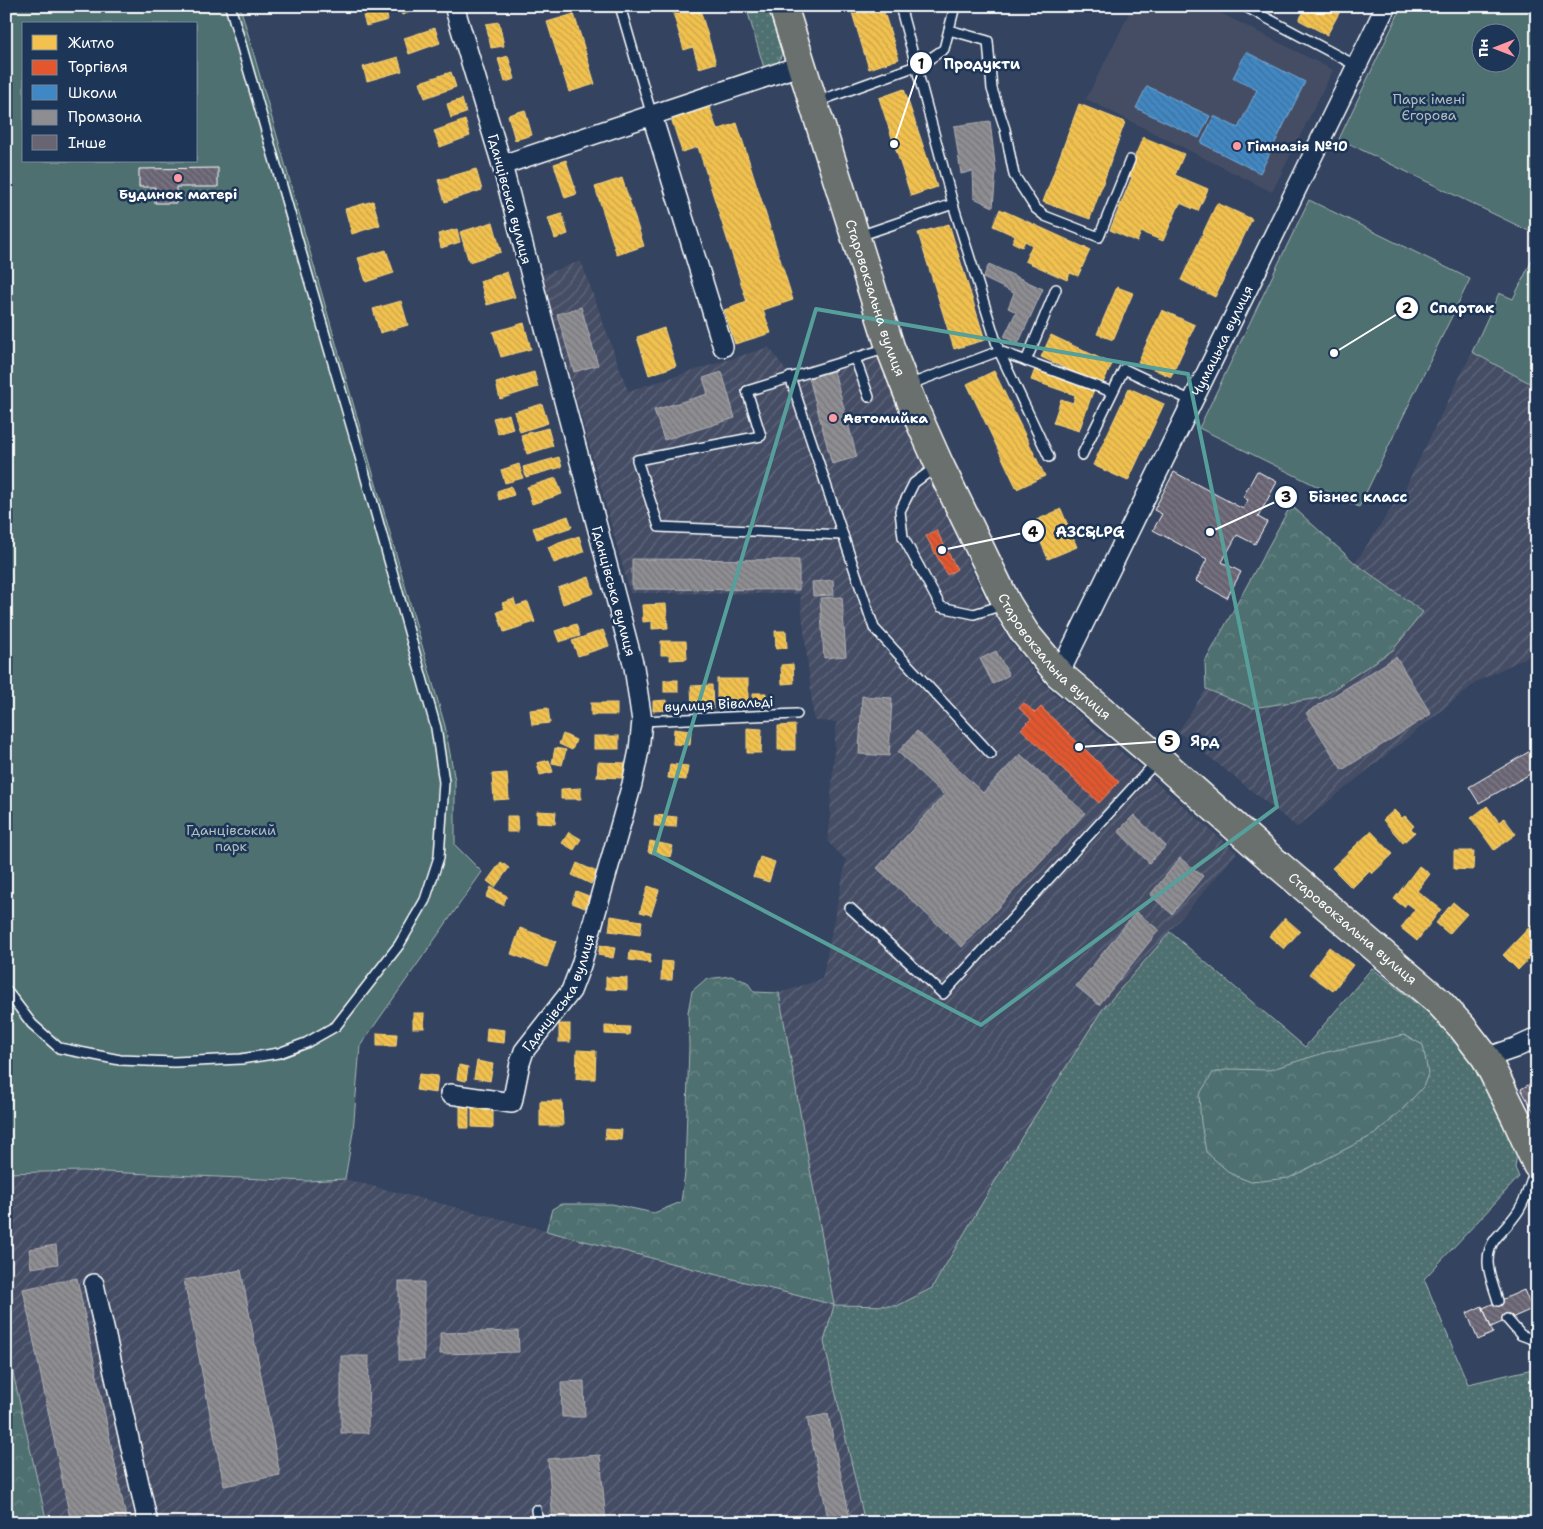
<svg xmlns="http://www.w3.org/2000/svg" width="1543" height="1529" font-family="'Shantell Sans',sans-serif">
  <style>
    .built { fill: #444d65 }
    .industrial { fill: url(#industrial-furrows) }
    .grass { fill: url(#grass-dots); stroke: #a7b8b8 }
    .forest { fill: url(#forest-crowns); stroke: #a7b8b8 }
    .park { fill: #4f7070; stroke: #a7b8b8; fill-rule: evenodd }
    .homes { fill: url(#homes-back-hatch); stroke: #f6d483 }
    .shops { fill: url(#shops-back-hatch); stroke: #ec896d }
    .schools { fill: url(#schools-back-hatch); stroke: #79acd6 }
    .industry { fill: url(#industry-back-hatch); stroke: #afafb3 }
    .building { fill: url(#building-back-hatch); stroke: #fff }
    .lines { fill: none; stroke-linecap: round; stroke-linejoin: round }
    .lane-casing { stroke: #fff; stroke-width: 12 }
    .street-casing { stroke: #fff; stroke-width: 22 }
    .primary-casing { stroke: #fff; stroke-width: 31 }
    .lane { stroke: #1d3557; stroke-width: 9 }
    .street { stroke: #1d3557; stroke-width: 19 }
    .primary { stroke: #6b706d; stroke-width: 28 }
    .marked { fill: none; stroke: #579f9a; stroke-width: 4; stroke-linejoin: round }
    .poi-dot { fill: #ff9aa2; stroke: #1d3557; stroke-width: 2 }
    .labels { text-anchor: middle; stroke-width: 5; stroke-linejoin: round; paint-order: stroke }
    .park-label { font-size: 14px; fill: #b0bfbf; stroke: #1d3557 }
    .poi-label { font-size: 14px; font-weight: bold; fill: #fff; stroke: #1d3557; text-anchor: start }
    .street-label { font-size: 14px; fill: #fff; stroke: #1d3557 }
    .leader { fill: none; stroke: #fff; stroke-width: 2 }
    .callout-dot { fill: #fff; stroke: #1d3557; stroke-width: 2 }
    .mark-label { font-size: 15px; text-anchor: middle; font-weight: bold; fill: #111 }
    .callout-label { font-size: 15px; text-anchor: middle; font-weight: bold; fill: #fff; stroke: #1d3557; stroke-width: 5; stroke-linejoin: round; paint-order: stroke }
  </style>
  <defs>
    <pattern id="industrial-furrows" width="10" height="10" patternUnits="userSpaceOnUse" patternTransform="scale(1.25)"><rect width="10" height="10" fill="#444d65"/><path d="M-1 1l2-2M0 10L10 0M9 11l2-2" fill="none" stroke="#60687c"/></pattern>
    <pattern id="grass-dots" width="8" height="8" patternUnits="userSpaceOnUse" patternTransform="scale(1.25)"><rect width="8" height="8" fill="#4f7070"/><path d="M2 2h.1M6 6h.1" fill="none" stroke="#698585" stroke-width="1.8" stroke-linecap="round"/></pattern>
    <pattern id="forest-crowns" width="20" height="18" patternUnits="userSpaceOnUse" patternTransform="scale(1.25)"><rect width="20" height="18" fill="#4f7070"/><path d="M2 6a3 3 0 1 1 6 0M12 15a3 3 0 1 1 6 0" fill="none" stroke="#698585"/></pattern>
    <pattern id="homes-back-hatch" width="6" height="6" patternUnits="userSpaceOnUse" patternTransform="scale(1.25)"><rect width="6" height="6" fill="#f2c14e"/><path d="M-1 5l2 2M0 0l6 6M5-1l2 2" fill="none" stroke="#c8a44e"/></pattern>
    <pattern id="shops-back-hatch" width="6" height="6" patternUnits="userSpaceOnUse" patternTransform="scale(1.25)"><rect width="6" height="6" fill="#e4572e"/><path d="M-1 5l2 2M0 0l6 6M5-1l2 2" fill="none" stroke="#af5338"/></pattern>
    <pattern id="schools-back-hatch" width="6" height="6" patternUnits="userSpaceOnUse" patternTransform="scale(1.25)"><rect width="6" height="6" fill="#3f88c5"/><path d="M-1 5l2 2M0 0l6 6M5-1l2 2" fill="none" stroke="#447095"/></pattern>
    <pattern id="industry-back-hatch" width="6" height="6" patternUnits="userSpaceOnUse" patternTransform="scale(1.25)"><rect width="6" height="6" fill="#8d8d92"/><path d="M-1 5l2 2M0 0l6 6M5-1l2 2" fill="none" stroke="#76767a"/></pattern>
    <pattern id="building-back-hatch" width="6" height="6" patternUnits="userSpaceOnUse" patternTransform="scale(1.25)"><rect width="6" height="6" fill="#686472"/><path d="M-1 5l2 2M0 0l6 6M5-1l2 2" fill="none" stroke="#7f7b87"/></pattern>
  </defs>
  <rect width="100%" height="100%" fill="#34435f"/>
  <filter id="ink" filterUnits="userSpaceOnUse"><feTurbulence type="fractalNoise" baseFrequency=".02" numOctaves="2"/><feDisplacementMap in="SourceGraphic" scale="10" xChannelSelector="R" yChannelSelector="G"/><feConvolveMatrix kernelMatrix="1 2 1 2 8 2 1 2 1" color-interpolation-filters="sRGB"/></filter>
  <g filter="url(#ink)">
    <path class="built" d="M1133,6H1207L1333,70L1272,192L1086,99Z"/>
    <g class="industrial">
      <path d="M581,261L628,391L769,347L787,372L877,344L898,406L979,587L1011,643L1045,685L1237,853L1102,1010L1013,1151L932,1288L897,1306L834,1305L824,1342L865,1523H47L6,1342V1173L82,1171L308,1181L345,1179L833,1304L779,993L822,979L846,860L828,842L836,722L814,721L800,594L630,593L542,275Z"/>
      <path d="M1472,352L1537,387V652L1478,681L1297,827L1178,732L1206,689L1252,708L1423,611L1355,563L1405,488Z"/>
    </g>
    <g class="grass">
      <path d="M746,6H768L782,54L778,63L764,68Z"/>
      <path d="M1170,932L1305,1047L1372,968L1431,1015L1466,1052L1481,1078L1517,1153L1515,1168L1519,1177L1424,1279L1468,1384L1537,1368V1523H865L824,1342L834,1305L897,1306L932,1288L1013,1151L1102,1010Z"/>
    </g>
    <g class="forest">
      <path d="M1291,505L1355,563L1423,612L1393,650L1320,698L1252,708L1206,689L1205,662Z"/>
      <path d="M731,976L747,982L754,992L779,993L834,1305L546,1231L552,1209L561,1204H612L654,1213L681,1202L685,1173L689,1046L688,1012L692,991L706,979Z"/>
      <path d="M1404,1035L1423,1045L1428,1074L1423,1087L1402,1110L1377,1133L1289,1178L1251,1182L1231,1174L1206,1152L1201,1123L1199,1095L1213,1073L1230,1069L1269,1070L1327,1052Z"/>
      <path d="M6,1342L47,1523H6Z"/>
    </g>
    <g class="park">
      <path d="M6,6H240L445,726L455,781V845L482,872L360,1046L353,1132L345,1179L308,1181L82,1171L6,1173ZM24,24H196V161H24Z"/>
      <path d="M1402,6H1537V235L1339,139ZM1510,32V62H1480V32Z"/>
      <path d="M1309,200L1470,279L1359,507L1199,428Z"/>
      <path d="M1537,250V387L1472,352L1499,293L1513,299Z"/>
    </g>
    <g class="homes">
      <path d="M399,6H428L402,15Z"/>
      <path d="M671,6H699L716,63L699,68L693,47L684,50Z"/>
      <path d="M850,6H882L899,59L869,69Z"/>
      <path d="M1307,6H1343L1327,35L1299,20Z"/>
      <path d="M386,10L388,20L366,26L363,16Z"/>
      <path d="M574,14L595,84L569,92L547,22Z"/>
      <path d="M499,22L504,46L491,48L486,24Z"/>
      <path d="M435,28L440,43L409,54L404,38Z"/>
      <path d="M508,56L515,79L505,82L498,59Z"/>
      <path d="M398,57L402,71L367,81L363,67Z"/>
      <path d="M451,72L456,87L425,98L420,82Z"/>
      <path d="M904,89L937,187L911,196L879,98Z"/>
      <path d="M462,99L466,113L451,118L447,104Z"/>
      <path d="M1079,104L1125,122L1090,219L1043,202Z"/>
      <path d="M709,105L717,130L737,123L793,300L763,310L771,333L735,344L724,310L747,302L698,147L682,152L671,118Z"/>
      <path d="M525,110L532,135L515,140L508,115Z"/>
      <path d="M465,120L470,136L440,147L434,131Z"/>
      <path d="M1143,137L1184,154L1175,175L1208,189L1198,211L1180,203L1163,241L1141,232L1137,242L1110,230L1132,177L1127,175Z"/>
      <path d="M566,160L577,194L565,198L554,164Z"/>
      <path d="M476,169L482,190L445,202L438,180Z"/>
      <path d="M622,178L644,246L617,255L595,187Z"/>
      <path d="M373,201L380,225L352,234L345,209Z"/>
      <path d="M1217,203L1252,219L1215,297L1181,280Z"/>
      <path d="M1000,209L1090,250L1078,276L1070,273L1067,280L1025,261L1032,245L1025,241L1022,247L1012,242L1015,236L993,226Z"/>
      <path d="M562,214L568,234L555,239L548,218Z"/>
      <path d="M493,222L501,252L469,262L460,232Z"/>
      <path d="M949,224L985,340L954,349L918,233Z"/>
      <path d="M457,229L460,242L441,248L438,234Z"/>
      <path d="M386,250L394,273L366,282L358,258Z"/>
      <path d="M507,272L515,297L487,305L480,281Z"/>
      <path d="M1117,287L1133,293L1113,340L1097,334Z"/>
      <path d="M401,301L408,325L380,333L373,309Z"/>
      <path d="M1162,310L1195,325L1171,377L1138,362Z"/>
      <path d="M524,323L531,349L501,357L493,332Z"/>
      <path d="M664,328L676,366L649,375L637,337Z"/>
      <path d="M1051,335L1112,364L1102,385L1041,357Z"/>
      <path d="M1035,369L1094,389L1079,431L1053,423L1061,399L1073,403L1075,395L1031,380Z"/>
      <path d="M994,371L1045,476L1017,489L967,384Z"/>
      <path d="M534,372L538,387L500,399L496,383Z"/>
      <path d="M1129,388L1164,404L1128,481L1093,465Z"/>
      <path d="M542,404L548,423L520,432L514,412Z"/>
      <path d="M509,414L513,429L498,434L493,418Z"/>
      <path d="M548,428L553,446L527,454L521,435Z"/>
      <path d="M559,457L562,467L526,477L523,467Z"/>
      <path d="M519,464L523,478L505,483L501,470Z"/>
      <path d="M556,478L562,494L532,504L527,487Z"/>
      <path d="M511,486L514,495L499,500L497,491Z"/>
      <path d="M1061,509L1077,547L1048,559L1032,522Z"/>
      <path d="M568,516L572,527L537,539L533,528Z"/>
      <path d="M579,536L584,552L554,563L548,547Z"/>
      <path d="M589,577L594,593L563,604L558,588Z"/>
      <path d="M514,599L516,606L528,602L535,622L504,632L497,612L505,609L502,603Z"/>
      <path d="M666,604L668,628L652,629V621L643,622L642,605Z"/>
      <path d="M576,624L580,636L559,642L555,631Z"/>
      <path d="M603,630L609,646L578,656L572,641Z"/>
      <path d="M775,631H786L787,648L776,649Z"/>
      <path d="M661,641H686L687,659L670,660V655H661Z"/>
      <path d="M793,664L794,683L782,684L781,665Z"/>
      <rect x="717" y="679" width="31" height="23"/>
      <rect x="664" y="680" width="14" height="12"/>
      <path d="M712,685L713,709L692,710L691,686Z"/>
      <path d="M753,693H766V705L753,706Z"/>
      <path d="M667,700L668,710L653,711V701Z"/>
      <rect x="591" y="703" width="26" height="12"/>
      <path d="M548,708L550,723L532,725L530,710Z"/>
      <path d="M795,725V750H778V726Z"/>
      <path d="M747,728L762,729L761,753H747Z"/>
      <path d="M674,729L691,731L690,745L673,744Z"/>
      <path d="M563,734L576,740L572,750L559,744Z"/>
      <rect x="594" y="736" width="25" height="13"/>
      <path d="M555,748L566,750L562,765L552,763Z"/>
      <path d="M549,760L553,772L540,775L537,763Z"/>
      <path d="M598,762L625,763L624,778L597,777Z"/>
      <path d="M670,764L688,766L686,780L668,778Z"/>
      <path d="M507,773L509,799L494,800L492,774Z"/>
      <path d="M581,788V799H561V789Z"/>
      <path d="M1487,806L1499,822L1504,818L1516,834L1494,850L1471,818Z"/>
      <path d="M1394,810L1402,818L1405,816L1414,826L1411,829L1415,832L1403,843L1383,820Z"/>
      <path d="M537,811L556,812L555,824L537,823Z"/>
      <path d="M655,815L677,817L676,827L654,826Z"/>
      <path d="M507,816H517L518,832H507Z"/>
      <path d="M1371,831L1393,854L1372,874L1369,871L1352,888L1332,868Z"/>
      <path d="M569,832L581,839L574,850L562,843Z"/>
      <path d="M650,841L673,846L670,857L648,852Z"/>
      <path d="M1454,851H1474L1473,870L1454,869Z"/>
      <path d="M760,857L775,862L769,882L753,877Z"/>
      <path d="M501,862L509,868L495,887L487,881Z"/>
      <path d="M577,863L597,872L591,884L572,875Z"/>
      <path d="M1419,866L1430,874L1417,891L1441,909L1417,941L1401,928L1415,909L1407,903L1404,907L1394,899Z"/>
      <path d="M648,886L659,890L651,915L640,912Z"/>
      <path d="M491,887L507,896L503,905L486,897Z"/>
      <path d="M576,891L589,896L585,908L572,903Z"/>
      <path d="M1453,902L1467,914L1449,934L1436,923Z"/>
      <path d="M611,916L642,921L640,935L609,931Z"/>
      <path d="M1285,918L1300,931L1284,949L1269,936Z"/>
      <path d="M1537,919V950L1518,970L1503,955Z"/>
      <path d="M520,928L556,941L547,967L511,954Z"/>
      <path d="M600,945L615,948L613,958L598,955Z"/>
      <path d="M1329,947L1353,965L1333,991L1309,974Z"/>
      <path d="M630,951L651,954L650,963L629,960Z"/>
      <path d="M662,961L673,962L672,980H661Z"/>
      <path d="M606,977L627,978V990L606,989Z"/>
      <rect x="413" y="1013" width="11" height="15"/>
      <rect x="559" y="1024" width="11" height="18"/>
      <path d="M605,1026L630,1027L629,1035L605,1034Z"/>
      <path d="M487,1028L505,1030L504,1043L486,1041Z"/>
      <path d="M377,1033L397,1034L396,1046H377Z"/>
      <path d="M577,1050L596,1051L595,1079H576Z"/>
      <path d="M477,1061L493,1064L490,1081L474,1078Z"/>
      <path d="M459,1065L468,1067L466,1081L457,1079Z"/>
      <path d="M419,1074L438,1076L436,1093L416,1090Z"/>
      <path d="M540,1101H562L563,1126H540Z"/>
      <rect x="460" y="1104" width="9" height="24"/>
      <path d="M472,1108L493,1109V1128L472,1127Z"/>
      <path d="M606,1129L622,1130L621,1140L605,1139Z"/>
    </g>
    <g class="shops">
      <path d="M936,530L957,569L947,575L926,536Z"/>
      <path d="M1024,703L1035,713L1041,707L1119,782L1099,803L1021,729L1031,719L1019,708Z"/>
    </g>
    <g class="schools">
      <path d="M1246,52L1305,82L1260,173L1201,143L1214,116L1238,128L1257,90L1233,78Z"/>
      <path d="M1147,86L1210,116L1199,138L1136,108Z"/>
    </g>
    <g class="industry">
      <path d="M990,121L996,172L993,207L974,198L973,171L961,174L954,126Z"/>
      <path d="M989,264L1043,289L1018,344L1004,337L1016,312L1008,308L1014,293L983,278Z"/>
      <path d="M581,307L598,365L574,372L557,314Z"/>
      <path d="M834,371L857,457L832,464L809,378Z"/>
      <path d="M722,372L735,418L664,440L654,410L708,394L703,378Z"/>
      <path d="M632,559L799,560V590L632,589Z"/>
      <path d="M833,580L834,595L813,596L812,582Z"/>
      <path d="M842,597L846,656L824,658L820,598Z"/>
      <path d="M996,651L1009,675L993,684L980,659Z"/>
      <path d="M1396,657L1431,714L1342,770L1306,713Z"/>
      <path d="M862,696L892,698L889,756L859,754Z"/>
      <path d="M917,731L983,793L1020,754L1085,813L962,947L877,868L944,795L898,752Z"/>
      <path d="M1134,815L1166,846L1149,863L1118,831Z"/>
      <path d="M1180,858L1203,876L1172,914L1150,895Z"/>
      <path d="M1136,912L1159,930L1099,1005L1076,986Z"/>
      <path d="M56,1245L58,1264L31,1268L29,1249Z"/>
      <path d="M241,1270L280,1475L224,1486L184,1280Z"/>
      <path d="M77,1278L127,1523H71L23,1289Z"/>
      <rect x="399" y="1282" width="25" height="78"/>
      <path d="M518,1331L519,1352L440,1354V1333Z"/>
      <path d="M341,1356H369L368,1433H341Z"/>
      <path d="M584,1381L585,1417H562L561,1382Z"/>
      <path d="M828,1414L851,1523H829L807,1418Z"/>
      <path d="M600,1455L606,1523H553L548,1459Z"/>
    </g>
    <g class="building">
      <path d="M218,168V187H176V203H155V187H139V169Z"/>
      <path d="M1257,471L1277,482L1258,517L1267,522L1255,544L1237,535L1222,562L1241,572L1227,598L1196,581L1207,559L1153,530L1162,514L1154,510L1174,472L1243,509L1248,500L1243,497Z"/>
      <path d="M1537,747V770L1479,803L1469,787Z"/>
      <path d="M1537,1080V1113L1535,1114L1521,1089Z"/>
      <path d="M1524,1290L1532,1309L1491,1327L1483,1308Z"/>
      <path d="M1482,1306L1493,1333L1478,1340L1467,1313Z"/>
    </g>
    <g class="lines">
      <g class="lane-casing">
        <g id="lane">
          <path d="M620,6L652,116"/>
          <path d="M900,6L953,204L999,351L1049,457"/>
          <path d="M1244,6L1357,66"/>
          <path d="M949,30L988,41L992,89L1005,129L1014,175L1035,208L1045,216L1099,237L1130,160"/>
          <path d="M816,102L916,66L925,62L944,49L955,6"/>
          <path d="M859,236L953,204"/>
          <path d="M855,358L869,397"/>
          <path d="M1026,361L1056,289"/>
          <path d="M790,377L874,628L991,754"/>
          <path d="M908,385L999,351L1112,392"/>
          <path d="M1082,455L1124,369L1192,401"/>
          <path d="M937,466L914,483L900,511L903,537L941,607L974,614L1003,605"/>
          <path d="M843,535L659,527L637,460L761,436L747,391L888,348"/>
          <path d="M642,721L797,714"/>
          <path d="M850,908L943,994L1157,761"/>
          <path d="M6,990L32,1024L59,1048L120,1060L174,1062L241,1059L279,1053L306,1043L336,1026L399,945L425,900L439,857L444,782L436,728L353,432L230,6"/>
          <path d="M1498,1301C1492,1280 1480,1258 1496,1238C1504,1229 1512,1221 1519,1210C1527,1197 1531,1181 1536,1167"/>
          <path d="M1507,1319L1521,1335L1537,1341"/>
          <path d="M536,1510L538,1523"/>
        </g>
      </g>
      <g class="street-casing">
        <g id="street">
          <path d="M652,116L723,347"/>
          <path d="M502,165L802,65"/>
          <path id="s1" d="M1059,674L1386,6"/>
          <path d="M1486,1058L1515,1048L1537,1038"/>
          <path id="s2" d="M450,1094L512,1103L520,1063L524,1051L571,991L581,965L632,784L639,750L642,721L634,667L502,165L454,6"/>
          <path d="M94,1284L148,1523"/>
        </g>
      </g>
      <g class="primary-casing">
        <g id="primary">
          <path id="s3" d="M783,6L890,347L913,406L939,464L1007,604L1025,633L1059,674L1159,759L1275,862L1439,1002L1462,1027L1486,1058L1516,1118L1537,1165"/>
        </g>
      </g>
      <use href="#lane" class="lane"/>
      <use href="#street" class="street"/>
      <use href="#primary" class="primary"/>
    </g>
  </g>
  <path class="marked" d="M816,309L1188,374L1277,807L981,1025L654,853Z"/>
  <g class="poi-dot">
    <circle cx="1237" cy="146" r="5"/>
    <circle cx="178" cy="178" r="5"/>
    <circle cx="833" cy="418" r="5"/>
  </g>
  <g class="labels">
    <g class="park-label">
      <text x="1429" y="104">Парк імені<tspan x="1429" dy="16">Єгорова</tspan></text>
      <text x="231" y="835">Гданцівський<tspan x="231" dy="16">парк</tspan></text>
    </g>
    <g class="poi-label">
      <text x="1247" y="151">Гімназія №10</text>
      <text x="178" y="199" text-anchor="middle">Будинок матері</text>
      <text x="843" y="423">Автомийка</text>
    </g>
    <g class="street-label">
      <text transform="translate(510 199) rotate(75)" y="5">Гданцівська вулиця</text>
      <text dy="5" stroke="none"><textPath href="#s3" startOffset="306">Старовокзальна вулиця</textPath></text>
      <text dy="5" stroke="none"><textPath href="#s1" startOffset="371">Чумацька вулиця</textPath></text>
      <text transform="translate(614 591) rotate(75)" y="5">Гданцівська вулиця</text>
      <text dy="5" stroke="none"><textPath href="#s3" startOffset="711">Старовокзальна вулиця</textPath></text>
      <text transform="translate(719 704) rotate(-3)" y="5">вулиця Вівальді</text>
      <text dy="5" stroke="none"><textPath href="#s3" startOffset="1116">Старовокзальна вулиця</textPath></text>
      <text dy="5" stroke="none"><textPath href="#s2" startOffset="185">Гданцівська вулиця</textPath></text>
    </g>
  </g>
  <path class="leader" d="M894 144L921 63M1334 353L1407 308M1210 532L1286 497M942 550L1033 531M1079 747L1169 741"/>
  <g class="callout-dot">
    <circle cx="894" cy="144" r="5"/>
    <circle cx="1334" cy="353" r="5"/>
    <circle cx="1210" cy="532" r="5"/>
    <circle cx="942" cy="550" r="5"/>
    <circle cx="1079" cy="747" r="5"/>
    <circle cx="921" cy="63" r="12"/>
    <circle cx="1407" cy="308" r="12"/>
    <circle cx="1286" cy="497" r="12"/>
    <circle cx="1033" cy="531" r="12"/>
    <circle cx="1169" cy="741" r="12"/>
  </g>
  <g class="mark-label">
    <text x="921" y="69">1</text>
    <text x="1407" y="313">2</text>
    <text x="1286" y="502">3</text>
    <text x="1033" y="537">4</text>
    <text x="1169" y="746">5</text>
  </g>
  <g class="callout-label">
    <text x="982" y="69">Продукти</text>
    <text x="1462" y="313">Спартак</text>
    <text x="1358" y="502">Бізнес класс</text>
    <text x="1090" y="537">АЗС&amp;LPG</text>
    <text x="1205" y="746">Ярд</text>
  </g>
  <rect width="1543" height="1529" fill="none" stroke="#1d3557" stroke-width="25"/>
  <rect x="12" y="12" width="1518" height="1504" fill="none" stroke="#fff" stroke-width="2" filter="url(#ink)"/>
  <rect x="22" y="22" width="175" height="140" fill="#1d3557" stroke="#77869a"/>
  <rect x="32" y="35" width="25" height="15" fill="#f2c14e" stroke="#77869a"/>
  <text x="68" y="48" font-size="15" fill="#ffffff">Житло</text>
  <rect x="32" y="60" width="25" height="15" fill="#e4572e" stroke="#77869a"/>
  <text x="68" y="72" font-size="15" fill="#ffffff">Торгівля</text>
  <rect x="32" y="85" width="25" height="15" fill="#3f88c5" stroke="#77869a"/>
  <text x="68" y="98" font-size="15" fill="#ffffff">Школи</text>
  <rect x="32" y="110" width="25" height="15" fill="#8d8d92" stroke="#77869a"/>
  <text x="68" y="122" font-size="15" fill="#ffffff">Промзона</text>
  <rect x="32" y="135" width="25" height="15" fill="#686472" stroke="#77869a"/>
  <text x="68" y="148" font-size="15" fill="#ffffff">Інше</text>
  <g transform="translate(1496 48) rotate(270)"><circle r="24" fill="#1d3557" stroke="#77869a"/>
  <path d="M0-4L9 19L0 12L-9 19Z" fill="#ff9aa2"/>
  <text y="-8" font-size="14" font-weight="bold" text-anchor="middle" fill="#ffffff">Пн</text>
  </g>
</svg>
